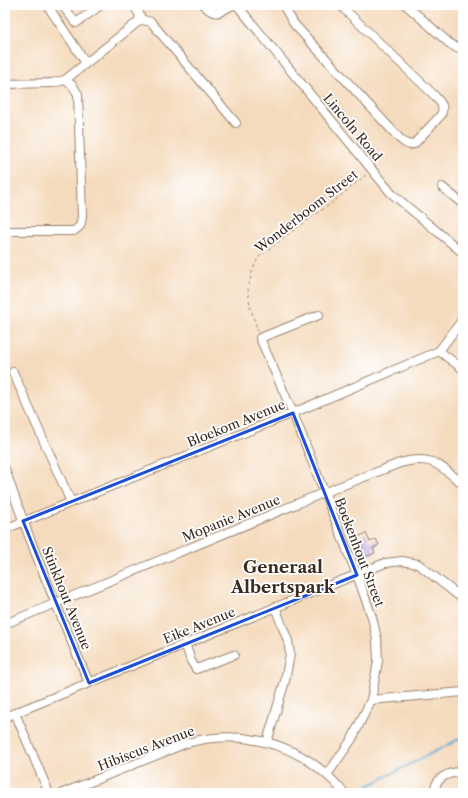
<svg xmlns="http://www.w3.org/2000/svg" width="468" height="798" font-family="'Libre Caslon Text',serif">
  <style>
    .lines { fill: none; stroke-linecap: round; stroke-linejoin: round }
    .stream { stroke: #5dabd6; stroke-width: 2 }
    .building { fill: #c0a8d9 }
    .minor-casing { stroke: #98826e; stroke-width: 10 }
    .path { stroke: #98826e; stroke-width: 1; stroke-dasharray: 3 3; stroke-linecap: butt }
    .minor { stroke: #fff; stroke-width: 8 }
    .marked { fill: none; stroke: #1d4ed8; stroke-width: 3; stroke-linejoin: round }
    .labels { text-anchor: middle; stroke-width: 3.5; stroke-linejoin: round; paint-order: stroke }
    .street-label { font-size: 13px; fill: #3b2a1e; stroke: #fff }
    .district-label { font-size: 17px; font-weight: bold; fill: #3b2a1e; stroke: #fff }
  </style>
  <rect width="100%" height="100%" fill="#fff"/>
  <filter id="ink" filterUnits="userSpaceOnUse"><feTurbulence type="fractalNoise" baseFrequency=".025" numOctaves="2"/><feDisplacementMap in="SourceGraphic" scale="8" xChannelSelector="R" yChannelSelector="G"/><feConvolveMatrix kernelMatrix="1 2 1 2 8 2 1 2 1" color-interpolation-filters="sRGB"/></filter>
  <filter id="wash" filterUnits="userSpaceOnUse"><feTurbulence type="fractalNoise" baseFrequency=".012" numOctaves="4" result="noise"/><feDisplacementMap in="SourceGraphic" scale="16" xChannelSelector="R" yChannelSelector="G"/><feGaussianBlur stdDeviation="0.9" result="paint"/><feColorMatrix in="noise" values="0 0 0 0 0 0 0 0 0 0 0 0 0 0 0 0 0 1.4 0 .05"/><feComposite in="paint" operator="in"/></filter>
  <g filter="url(#wash)">
    <rect width="100%" height="100%" fill="#f5dbbe"/>
    <g class="lines">
      <path class="stream" d="M354,793L463,737"/>
    </g>
    <g id="blocks">
      <path class="building" d="M366,533L370,542L376,539L379,545L373,548L375,553L362,558L359,550L363,548L358,537Z"/>
    </g>
  </g>
  <g filter="url(#ink)">
    <use href="#blocks" fill-opacity="0" stroke="#98826e" stroke-width="1"/>
    <g class="lines">
      <g class="minor-casing">
        <g id="minor">
          <path d="M47,5L86,63"/>
          <path d="M62,5L76,23L101,5"/>
          <path d="M133,5L140,15L139,21"/>
          <path d="M204,5C215,17 219,13 232,5"/>
          <path d="M237,5L391,193L463,253"/>
          <path d="M283,5L294,24L400,139C405,143 408,146 414,144L441,115C445,104 440,103 434,95L340,5"/>
          <path d="M406,5L449,43L457,48L463,47"/>
          <path d="M65,80L139,21L143,20L151,22L236,123"/>
          <path d="M5,84L52,83L65,80L72,85L78,94L82,217L80,226L74,231H5"/>
          <path d="M442,187L463,204"/>
          <path d="M319,315L260,338L293,413L357,575L372,617L377,639L378,661L371,700L352,739L327,775"/>
          <path d="M439,351L463,369"/>
          <path d="M13,372L71,502"/>
          <path d="M5,469C29,541 59,612 89,683"/>
          <path d="M5,529L293,413L439,351L463,319"/>
          <path d="M5,624L323,493L400,463C432,454 439,465 463,484"/>
          <path d="M185,643L191,661L196,669L234,655"/>
          <path d="M371,700L463,692"/>
          <path d="M15,713L49,793"/>
          <path d="M5,717L385,563L402,561L418,564L463,599"/>
          <path d="M267,742L285,681L290,654L288,641L275,607"/>
          <path d="M63,793L184,744C233,729 289,740 327,775C333,780 339,787 344,793"/>
          <path d="M434,793C435,776 449,773 463,771"/>
        </g>
      </g>
      <path class="path" d="M258,332L250,306L248,289L252,272L258,258L287,235L333,202L366,175"/>
      <use href="#minor" class="minor"/>
    </g>
  </g>
  <path class="marked" d="M293,413L357,575L89,683L23,521Z"/>
  <g class="labels">
    <g class="street-label">
      <text transform="translate(353 127) rotate(50)" y="5">Lincoln Road</text>
      <text transform="translate(306 211) rotate(-38)" y="5">Wonderboom Street</text>
      <text transform="translate(236 423) rotate(-22)" y="5">Bloekom Avenue</text>
      <text transform="translate(231 518) rotate(-22)" y="5">Mopanie Avenue</text>
      <text transform="translate(360 552) rotate(69)" y="5">Boekenhout Street</text>
      <text transform="translate(67 598) rotate(68)" y="5">Stinkhout Avenue</text>
      <text transform="translate(199 625) rotate(-22)" y="5">Eike Avenue</text>
      <text transform="translate(146 748) rotate(-21)" y="5">Hibiscus Avenue</text>
    </g>
    <g class="district-label">
      <text x="283" y="573">Generaal<tspan x="283" dy="20">Albertspark</tspan></text>
    </g>
  </g>
  <rect width="468" height="798" fill="none" stroke="#fff" stroke-width="20"/>
</svg>
